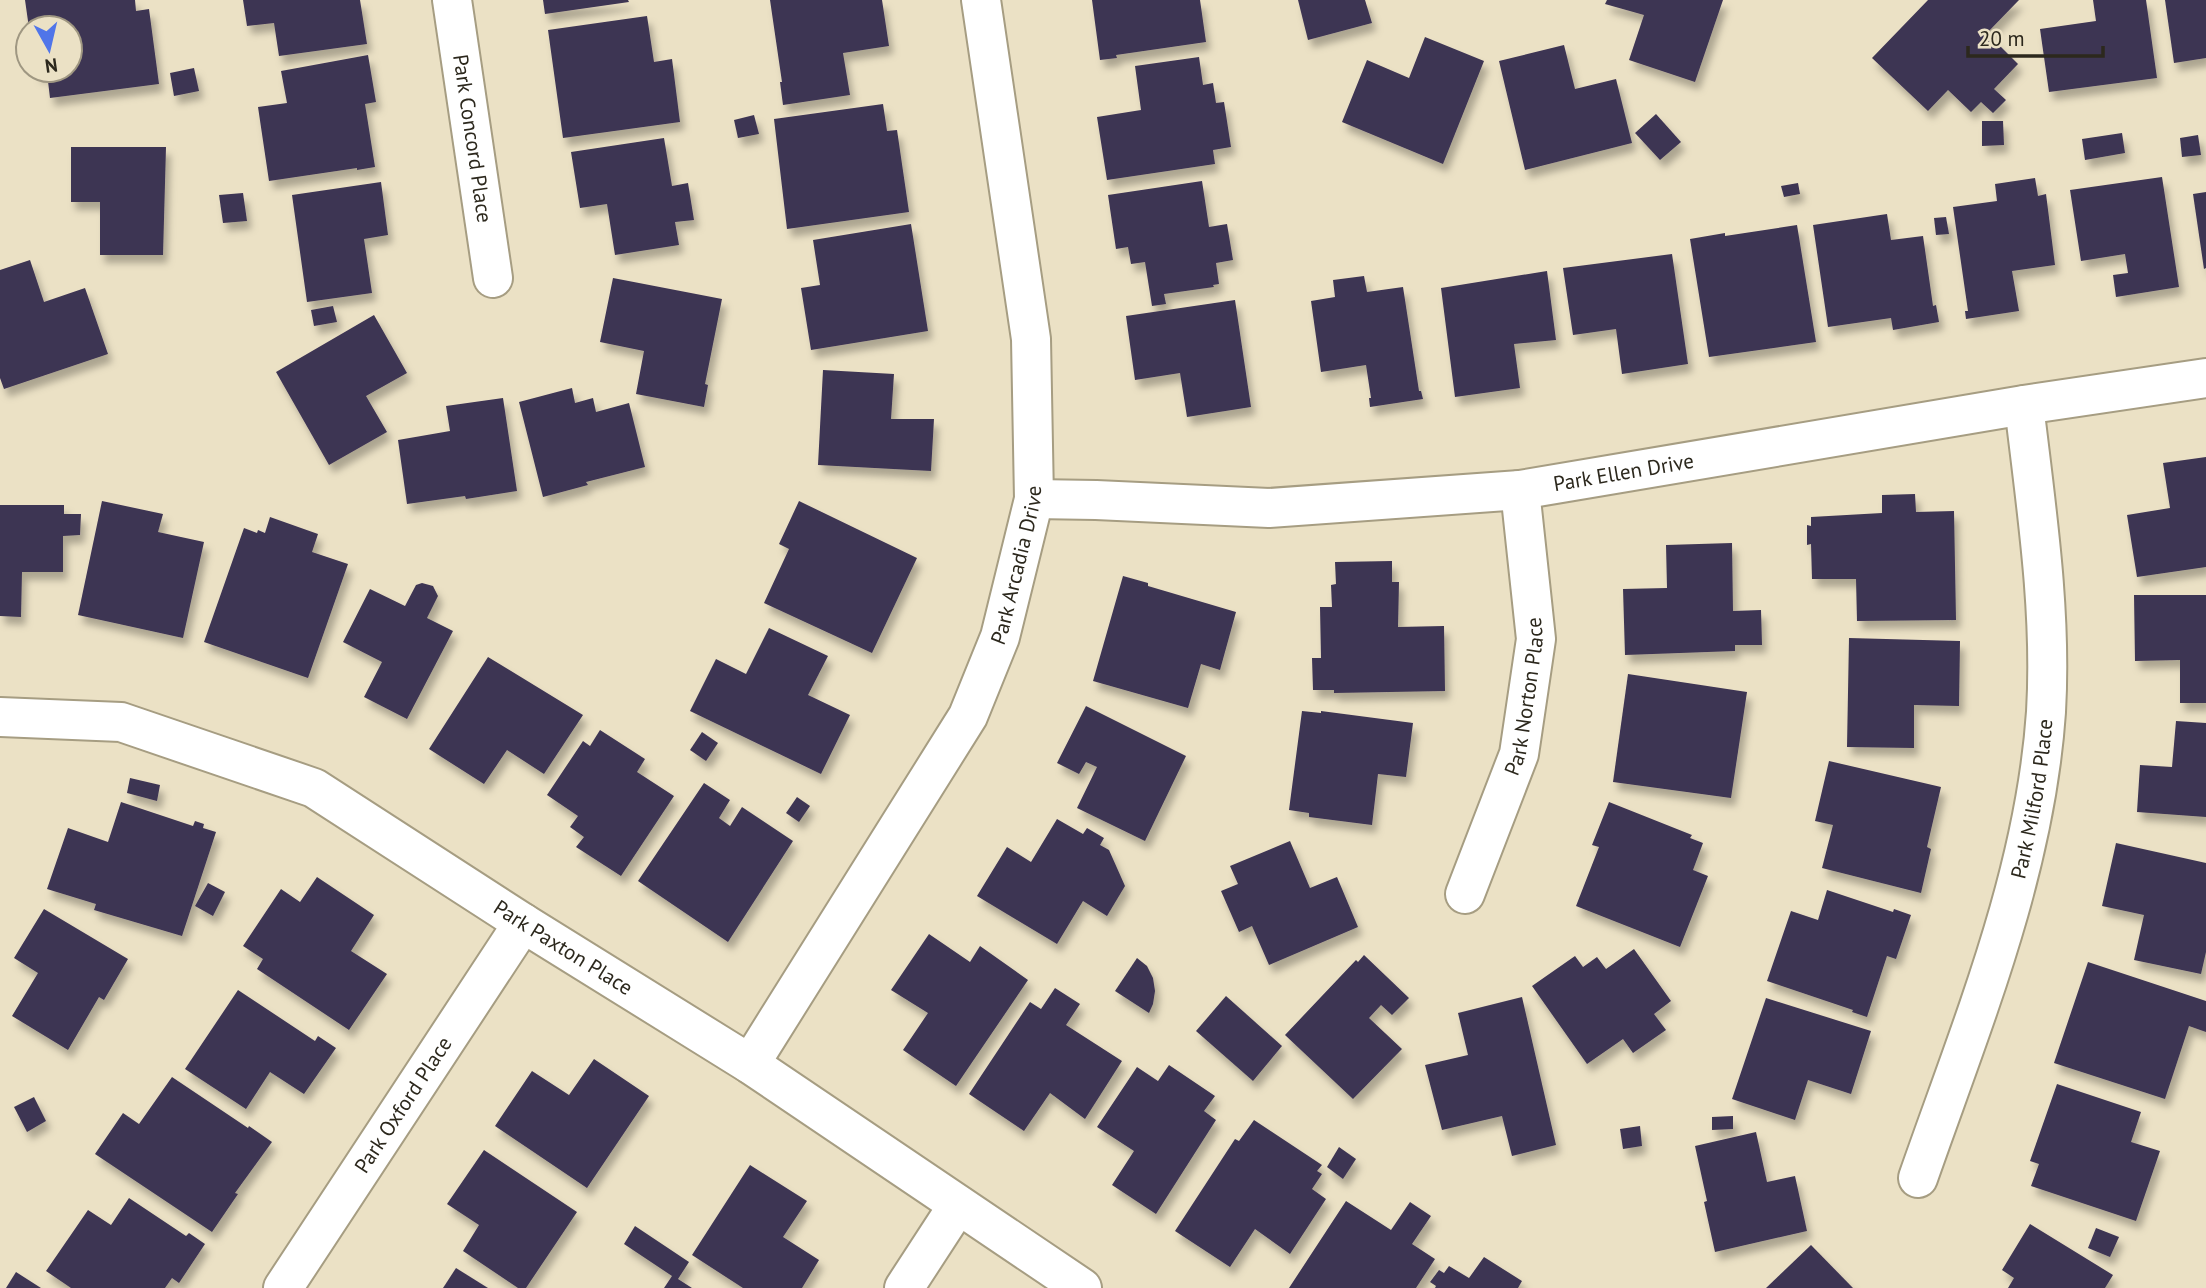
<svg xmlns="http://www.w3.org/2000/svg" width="2206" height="1288" font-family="'PT Sans',sans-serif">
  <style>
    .building { fill: #3e3453; filter: url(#shadow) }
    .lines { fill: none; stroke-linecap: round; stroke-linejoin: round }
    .minor-casing { stroke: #a69d82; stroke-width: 42 }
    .minor { stroke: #fff; stroke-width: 38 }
    .labels { text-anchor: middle; stroke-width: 7; stroke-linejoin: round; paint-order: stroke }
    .street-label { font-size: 21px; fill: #2c281d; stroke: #ebe1c5 }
  </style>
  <defs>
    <filter id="shadow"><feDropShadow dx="4.5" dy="8" stdDeviation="3.5" flood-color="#0004"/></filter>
  </defs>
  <rect width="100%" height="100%" fill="#ebe1c5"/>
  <g class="building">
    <path d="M25,0H135L136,11L149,9L159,84L50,98L47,73L37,75L36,70H70V28H29Z"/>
    <path d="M243,0H360L367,44L279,56L274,23L247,26Z"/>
    <path d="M543,0H628L629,2L545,14Z"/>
    <path d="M770,0H882L889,46L843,53L850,95L783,105L780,82H782Z"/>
    <path d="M1092,0H1200L1206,42L1116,55L1117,58L1100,60Z"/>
    <path d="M1298,0H1365L1372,23L1308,40Z"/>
    <path d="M1607,0H1723L1695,82L1629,60L1644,15L1605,4Z"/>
    <path d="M1928,0H2019L1987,33L2018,64L1994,89L2006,100L1993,113L1981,102L1971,112L1948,90L1928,111L1872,58Z"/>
    <path d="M2093,0H2146L2157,78L2049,92L2040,29L2096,21Z"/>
    <path d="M2165,0H2206V58L2174,63Z"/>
    <path d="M647,16L654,62L672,59L680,122L563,138L548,30Z"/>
    <path d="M1425,37L1484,61L1443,164L1342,122L1367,60L1409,78Z"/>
    <path d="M1564,45L1575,89L1616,79L1632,143L1525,170L1499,61Z"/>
    <path d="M368,55L376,102L365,104L375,167L357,170V168L269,181L258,107L287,103L281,71Z"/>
    <path d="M1199,57L1203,85L1213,83L1216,103L1224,102L1231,147L1213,150L1215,164L1107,180L1097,117L1141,110L1135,66Z"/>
    <path d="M194,68L199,91L174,96L170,73Z"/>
    <path d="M883,104L887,131L897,130L909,212L787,229L774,119Z"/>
    <path d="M1656,114L1681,142L1660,160L1635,133Z"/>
    <path d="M754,115L759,134L738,138L734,120Z"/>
    <path d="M1982,121H2003L2004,145L1982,146Z"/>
    <path d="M2122,133L2125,153L2085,160L2082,139Z"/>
    <path d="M2198,135L2201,155L2182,157L2180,138Z"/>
    <path d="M664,138L672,186L688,183L694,220L675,222L679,245L615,255L607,204L580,208L571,152Z"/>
    <path d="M71,147H166L163,255H100V202H71Z"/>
    <path d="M2162,177L2179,287L2116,297L2113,275L2128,273L2125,254L2081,261L2070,190Z"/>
    <path d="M2035,178L2038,196L2046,194L2055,265L2012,271L2019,311L1966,319L1965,311H1968L1953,207L1997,201L1995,184Z"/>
    <path d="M1202,181L1209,227L1227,224L1233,260L1216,263L1219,284L1213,285L1214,287L1164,294L1166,304L1152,306L1145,262L1131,264L1128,247L1116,249L1108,195Z"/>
    <path d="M381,182L388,235L364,239L372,293L307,302L292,195Z"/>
    <path d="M1798,183L1800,194L1784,197L1781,186Z"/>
    <path d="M2206,192V268L2204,269L2193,194Z"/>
    <path d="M243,193L247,221L223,223L219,195Z"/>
    <path d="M1887,214L1891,240L1923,236L1933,306L1936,305L1939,322L1893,330L1891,318L1828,327L1813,225Z"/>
    <path d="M1946,217L1949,234L1936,235L1934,218Z"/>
    <path d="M911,224L928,331L811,350L801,288L820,285L813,240Z"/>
    <path d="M1797,225L1816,342L1709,357L1690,239L1725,233V236Z"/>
    <path d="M1672,254L1688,364L1622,374L1616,329L1573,335L1563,268Z"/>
    <path d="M30,260L44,302L85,288L108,354L4,389L0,378V270Z"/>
    <path d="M1547,271L1556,340L1514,344L1520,388L1455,397L1441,288Z"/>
    <path d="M1364,276L1367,292L1403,287L1419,391H1421L1423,399L1370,407L1369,398H1371L1366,365L1321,372L1311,301L1335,297L1333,280Z"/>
    <path d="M613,278L722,299L705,384L708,385L704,407L636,394L644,351L600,342Z"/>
    <path d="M1235,300L1251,407L1187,417L1180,373L1135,380L1126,316Z"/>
    <path d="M333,306L337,322L314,326L311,310Z"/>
    <path d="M374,315L407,373L366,396L387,432L329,465L276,372Z"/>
    <path d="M823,370L894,374L891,419H934L931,471L818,465Z"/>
    <path d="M572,388L575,403L593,398L596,412L629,403L645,467L586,482L588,485L543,497L519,402Z"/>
    <path d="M503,398L517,491L466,499L465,496L407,504L398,440L450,431L446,406Z"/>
    <path d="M2206,457V567L2137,577L2127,515L2170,508L2163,463Z"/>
    <path d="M1915,494L1916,512L1954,511L1956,620L1857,621L1856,579H1812L1811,544L1807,545V525L1811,526V517L1882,513V495Z"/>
    <path d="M102,501L163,514L158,532L204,542L183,638L78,615Z"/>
    <path d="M799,501L917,558L872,653L764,603L789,549L779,544Z"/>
    <path d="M0,505H64V514H81L80,535L63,536V572H22L21,617L0,616Z"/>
    <path d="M270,517L318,534L312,552L348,564L308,678L204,642L244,528L257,533L258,530L265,533Z"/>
    <path d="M1732,543L1733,611L1761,610L1762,645H1735V651L1625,655L1623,589L1667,588L1666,545Z"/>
    <path d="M1392,561V582H1399L1398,627L1444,626L1445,691L1334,693V690H1313L1312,658H1321L1320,607H1332L1331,585L1336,584L1335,562Z"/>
    <path d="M1123,576L1148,583V586L1236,612L1220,670L1201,664L1188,708L1093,681Z"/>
    <path d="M422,583L433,586L438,596L427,618L453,631L407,719L364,697L382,662L343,642L370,589L405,606L416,585Z"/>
    <path d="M2134,595H2206V703H2180V660L2135,661Z"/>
    <path d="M769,628L828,656L808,695L850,715L821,774L690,711L716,659L746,674Z"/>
    <path d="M1849,638L1960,641L1959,706L1914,705V748L1847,747Z"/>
    <path d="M488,657L583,715L544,774L507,750L484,784L429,749Z"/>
    <path d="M1628,674L1747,692L1731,798L1613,782Z"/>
    <path d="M1086,706L1186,756L1145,841L1077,808L1097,767L1086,762L1079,774L1057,763Z"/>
    <path d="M1302,711L1321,713V711L1413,723L1406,777L1378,774L1372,825L1309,817V813L1289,810Z"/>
    <path d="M2176,721L2206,723V817L2137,812L2140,765L2172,767Z"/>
    <path d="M600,730L645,759L637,772L674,796L621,876L576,847L584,837L570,827L578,816L547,795L583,741L590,746Z"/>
    <path d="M702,732L718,743L706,761L690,750Z"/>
    <path d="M1829,761L1941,787L1927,847L1931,849L1921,893L1822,868L1833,825L1815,821Z"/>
    <path d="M130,778L160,785L157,801L127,793Z"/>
    <path d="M704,783L730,800L719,818L730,826L742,807L793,841L728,942L638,881Z"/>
    <path d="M797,797L810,806L799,822L786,813Z"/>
    <path d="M121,802L193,826L195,821L204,824L203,828L216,832L182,936L94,910L96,904L47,889L68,828L108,842Z"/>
    <path d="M1609,802L1692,835L1690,838L1703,843L1693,870L1708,876L1680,947L1576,906L1599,847L1592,845Z"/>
    <path d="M1057,819L1083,834L1087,828L1104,838L1100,845L1109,850L1125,886L1107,916L1083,901L1057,944L977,896L1007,847L1031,862Z"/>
    <path d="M1290,841L1310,888L1337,877L1358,927L1269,965L1252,926L1239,932L1221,891L1238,884L1230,866Z"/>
    <path d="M2116,843L2206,863V952L2201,974L2134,960L2144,915L2102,906Z"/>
    <path d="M317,877L374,915L351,951L387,974L349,1030L257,969L263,959L243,946L281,889L300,902Z"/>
    <path d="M208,883L225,892L213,916L195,906Z"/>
    <path d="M1827,890L1893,912L1894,909L1911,915L1896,959L1887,956L1867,1017L1852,1012L1853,1010L1767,981L1791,911L1818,920Z"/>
    <path d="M44,909L128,959L104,1000L99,997L68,1050L12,1016L38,973L14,958Z"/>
    <path d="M929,934L970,962L980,946L1028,980L956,1086L903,1050L928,1013L891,990Z"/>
    <path d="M1634,949L1671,1001L1654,1014L1666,1030L1633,1053L1623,1039L1587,1064L1532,986L1575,956L1583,967L1597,957L1606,969Z"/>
    <path d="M1364,955L1409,998L1392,1015L1381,1005L1369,1018L1402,1049L1353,1099L1285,1035L1356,960L1358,962Z"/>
    <path d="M1137,958L1147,966L1153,978L1155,991L1153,1004L1149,1013L1115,991Z"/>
    <path d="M2088,962L2206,1001V1032L2189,1026L2165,1099L2054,1063Z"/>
    <path d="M1055,988L1080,1004L1066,1025L1122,1061L1085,1119L1050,1093L1024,1131L969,1094L1030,1002L1041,1009Z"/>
    <path d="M238,990L315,1041L318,1036L336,1048L304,1094L270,1072L246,1109L185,1069Z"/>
    <path d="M1226,996L1282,1046L1253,1081L1196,1031Z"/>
    <path d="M1522,997L1556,1145L1512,1156L1502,1116L1442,1130L1425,1065L1468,1055L1458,1013Z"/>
    <path d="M1766,998L1871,1031L1851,1094L1808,1080L1795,1120L1732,1099Z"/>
    <path d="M594,1059L649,1096L587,1188L495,1126L532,1071L569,1095Z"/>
    <path d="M1169,1065L1215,1096L1204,1111L1216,1120L1156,1214L1112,1185L1134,1151L1097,1127L1137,1067L1158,1081Z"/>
    <path d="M172,1077L248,1128L249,1126L272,1142L235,1193L238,1194L212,1232L95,1154L123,1113L139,1124Z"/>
    <path d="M2057,1084L2141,1112L2131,1142L2160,1151L2136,1221L2031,1186L2039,1164L2030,1161Z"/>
    <path d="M34,1097L46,1121L27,1132L14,1107Z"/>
    <path d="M1733,1116V1129L1712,1130V1117Z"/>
    <path d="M1254,1120L1322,1165L1317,1171L1322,1174L1312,1189L1326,1199L1290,1254L1255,1229L1230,1267L1175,1231L1235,1139L1239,1141Z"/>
    <path d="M1640,1126L1642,1146L1623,1149L1620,1129Z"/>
    <path d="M1756,1132L1767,1182L1795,1176L1807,1231L1715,1252L1704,1202L1707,1201L1695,1146Z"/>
    <path d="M1339,1147L1356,1159L1343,1179L1327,1167Z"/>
    <path d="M484,1150L577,1212L526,1288H518L463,1251L479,1225L447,1204Z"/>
    <path d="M750,1165L807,1201L783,1237L819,1260L802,1288H743L692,1255Z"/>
    <path d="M129,1198L186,1236L189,1233L205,1244L179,1283L172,1278L165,1288H71L46,1271L88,1210L111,1225Z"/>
    <path d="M1346,1201L1391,1230L1410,1202L1431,1216L1412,1244L1435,1259L1416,1288H1289Z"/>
    <path d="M2030,1224L2113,1275L2105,1288H2008L2014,1278L2002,1270Z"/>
    <path d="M635,1226L689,1262L678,1279L692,1288H664L672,1276L624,1244Z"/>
    <path d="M2096,1228L2119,1237L2110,1257L2088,1248Z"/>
    <path d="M1811,1245L1853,1288H1766Z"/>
    <path d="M1484,1257L1522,1281L1518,1288H1435L1436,1286L1430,1282L1439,1270L1444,1273L1449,1266L1469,1278Z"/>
    <path d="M456,1268L488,1288H443Z"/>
    <path d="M16,1272L41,1288H6Z"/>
  </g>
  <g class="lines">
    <g class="minor-casing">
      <g id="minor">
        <path id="s1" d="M452,0L493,278"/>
        <path id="s2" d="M1034,499L1096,500L1269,508L1520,490L2024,405L2206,378"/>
        <path id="s3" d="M0,717L121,722L314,788L523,923L750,1064L1082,1288"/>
        <path id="s4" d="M1465,894L1519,754L1536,639L1520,490"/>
        <path id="s5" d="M750,1064L968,716L1000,637L1034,499L1031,339L981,0"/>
        <path id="s6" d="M1918,1178C1971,1026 2035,874 2046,712C2052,610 2036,507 2024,405"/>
        <path id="s7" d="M283,1288L523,923"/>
        <path d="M904,1288L958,1205"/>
      </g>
    </g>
    <use href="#minor" class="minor"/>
  </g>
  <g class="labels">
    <g class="street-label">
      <text dy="7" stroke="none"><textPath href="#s1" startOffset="140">Park Concord Place</textPath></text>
      <text dy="7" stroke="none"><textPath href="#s2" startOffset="592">Park Ellen Drive</textPath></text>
      <text dy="7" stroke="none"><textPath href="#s5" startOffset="570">Park Arcadia Drive</textPath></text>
      <text dy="7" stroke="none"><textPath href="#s4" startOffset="208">Park Norton Place</textPath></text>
      <text dy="7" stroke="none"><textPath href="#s6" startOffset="397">Park Milford Place</textPath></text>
      <text dy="7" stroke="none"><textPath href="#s3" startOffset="621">Park Paxton Place</textPath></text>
      <text dy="7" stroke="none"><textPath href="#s7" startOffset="219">Park Oxford Place</textPath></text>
    </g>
  </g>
  <g transform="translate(49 49) rotate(172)"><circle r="33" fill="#ebe1c5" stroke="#9f9782" stroke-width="2"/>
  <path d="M0-5L12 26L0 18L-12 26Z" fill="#5075e9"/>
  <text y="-10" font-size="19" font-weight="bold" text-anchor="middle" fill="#2c281d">N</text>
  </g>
  <path d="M1968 46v10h135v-10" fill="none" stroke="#2c281d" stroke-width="3.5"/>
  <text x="1979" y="46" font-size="21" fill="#2c281d" stroke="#ebe1c5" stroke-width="5" paint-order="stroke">20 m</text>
</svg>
